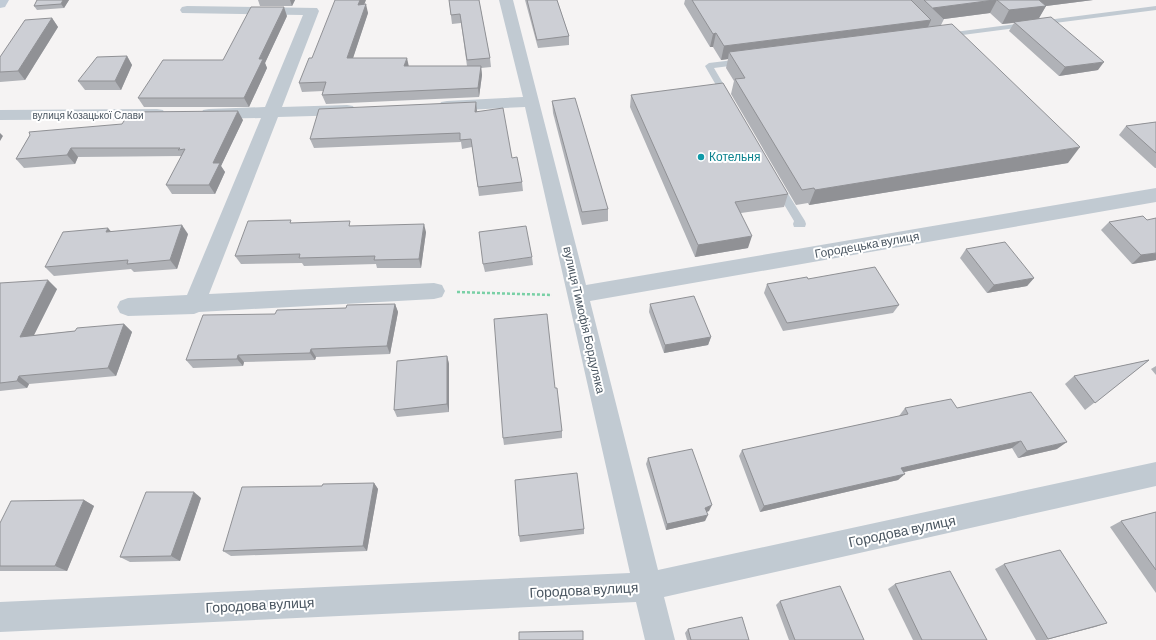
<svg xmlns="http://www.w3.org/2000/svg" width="1156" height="640" font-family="Barlow,sans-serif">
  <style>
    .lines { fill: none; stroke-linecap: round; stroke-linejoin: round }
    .path { stroke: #7ad0a6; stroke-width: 2.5; stroke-dasharray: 3 2; stroke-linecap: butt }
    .lane { fill: #c1cad2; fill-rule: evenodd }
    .street { fill: #c1cad2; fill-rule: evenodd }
    .secondary { fill: #c1cbd6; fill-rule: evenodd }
    .wall { fill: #b0b2b7 }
    .shaded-wall { fill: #909195 }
    .building { fill: #cdcfd5; stroke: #909195 }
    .culture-dot { fill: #0f9aa8; stroke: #fff; stroke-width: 1.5 }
    .labels { text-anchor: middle; stroke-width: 4; stroke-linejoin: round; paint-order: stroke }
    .far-street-label { font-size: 10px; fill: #4a5661; stroke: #fff }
    .culture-label { font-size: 12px; fill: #0d838f; stroke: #fff; text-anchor: start }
    .street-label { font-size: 12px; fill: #4a5661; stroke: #fff }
    .near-street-label { font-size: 14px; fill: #4a5661; stroke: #fff }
  </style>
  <rect width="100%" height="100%" fill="#f5f3f3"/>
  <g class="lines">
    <path class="path" d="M457,292L552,295"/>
    <g class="lane">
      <path d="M1156,6V10L947,37L943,35L947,33Z"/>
      <path d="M742,59L745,60V64L714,68L731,97L730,99H724L705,66L709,63Z"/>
      <path d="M778,182L782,184L805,221L806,224L805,227H794L793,224L794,221L773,186Z"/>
    </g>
    <g class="street">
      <path d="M499,0H513L586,285L1156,188V202L590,301L658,570L1156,462V486L664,597L675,640H645L636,602L0,632V602L630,573L525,107L447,111L441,110L439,106L441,102L447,101L523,97Z"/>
      <path d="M187,6L317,8L319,11L282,107L347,105L353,106L355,110L353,114L347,115L278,117L209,294L434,283L442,285L445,291L442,297L434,299L199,312L194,314L128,316L120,313L117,307L120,301L128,298L187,295L261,118L209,119L203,118L201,114L203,110L209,109L265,107L303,15L182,13L180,10L182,7Z"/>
      <path d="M157,109L163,110L165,114L163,118L157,119L0,120V110Z"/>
    </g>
    <path class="secondary" d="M0,0H9L5,7L0,8Z"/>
  </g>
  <g class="wall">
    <path d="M37,0H69L64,8L37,10L34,6Z"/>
    <path d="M258,0H295L292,6H260Z"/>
    <path d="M449,0H479L490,58L491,67L481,68L482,75L479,97L326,104L322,95L323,91L302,92L299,83L312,58L364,4L368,13L353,58L408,66H467L461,23L452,24Z"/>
    <path d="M525,0H557L569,36V45L538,48Z"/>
    <path d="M685,0H1093L1046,6L1038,19L1098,70L1059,76L1009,31L1014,23L1002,24L990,13L944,19L941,25L1068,163L809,205L808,203L796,205L731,94L734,81L726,68L728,59L721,60L713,47H710L684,4Z"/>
    <path d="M287,16L265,63L267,68L249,107H144L138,98L223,60Z"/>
    <path d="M52,18L58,27L25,80L0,82V57Z"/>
    <path d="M127,56L132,65L121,90H85L78,81Z"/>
    <path d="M631,95L788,194L784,207L741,213L748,248L695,257L630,107Z"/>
    <path d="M552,101L608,209V221L582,225L553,113Z"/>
    <path d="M477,111L512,158L522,182L523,191L479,196L472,147L462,149L461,142L314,148L310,139Z"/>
    <path d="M243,120L221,166L225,172L215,194H172L166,185L182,156L78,157L75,164L24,168L16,159L30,135Z"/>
    <path d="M1156,122V168H1155L1119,135L1126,126Z"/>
    <path d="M1109,222L1156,260L1132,264L1101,230Z"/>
    <path d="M292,223L352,226L426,232L421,268H377L376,264L304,266L302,263L241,264L235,256Z"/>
    <path d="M110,231L188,234L177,269L134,272L131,269L54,276L45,267Z"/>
    <path d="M966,249L1034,278L1027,286L987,293L960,258Z"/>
    <path d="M532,257L533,265L485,272L483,264Z"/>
    <path d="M808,279L899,305L893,313L783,331L764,293L767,284Z"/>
    <path d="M0,283L57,289L34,335L75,331L124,324L132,332L116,376L29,384L27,388L0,391Z"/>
    <path d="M395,304L398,312L390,354L316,357L315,360L244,362L243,366L193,368L186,360L275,314L346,308Z"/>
    <path d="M650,304L711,337L708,345L664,353L649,312Z"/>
    <path d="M447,356L449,364V412L397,417L394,410Z"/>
    <path d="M1149,360L1085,410L1065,384L1074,376Z"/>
    <path d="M1156,366V375L1151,369Z"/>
    <path d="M905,408H957L1057,449L1018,458L1012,448L904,472L898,480L760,512L739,456L742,450L899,416Z"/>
    <path d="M562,431V438L504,445L503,438Z"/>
    <path d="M648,458L709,511L707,512L705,521L666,530L646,464Z"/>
    <path d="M374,483L378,489L367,551L231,556L223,551Z"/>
    <path d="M201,498L180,561L130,562L120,557Z"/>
    <path d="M84,500L94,506L67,571H0V523Z"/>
    <path d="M1156,512V593L1110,527L1121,521Z"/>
    <path d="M584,529V534L520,542L519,536Z"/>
    <path d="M1004,564L1107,623L1046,640H1036L995,569Z"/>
    <path d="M895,584L987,640H913L888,589Z"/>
    <path d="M780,601L864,640H789L776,605Z"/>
    <path d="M688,629L749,640H687L685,633Z"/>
  </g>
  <g class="shaded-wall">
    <path d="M63,0H69L64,8L61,4Z"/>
    <path d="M290,0H295L292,6Z"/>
    <path d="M360,0H366L361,13L358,5Z"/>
    <path d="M994,0H997L990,13L944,19L933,8Z"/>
    <path d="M1030,0H1093L1046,6L1038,20L1002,24L1009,10Z"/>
    <path d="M366,4L368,13L350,67L347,58Z"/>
    <path d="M284,7L287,16L265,63L267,68L249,107L244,98L259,59Z"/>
    <path d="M52,18L58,27L25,80L18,71Z"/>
    <path d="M931,20L925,34L729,52L728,59L721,60L724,46Z"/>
    <path d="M716,33L713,47H710L713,34Z"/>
    <path d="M127,56L132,65L121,90L115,81Z"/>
    <path d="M407,58L409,67L404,66Z"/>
    <path d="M1104,62L1098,70L1059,76L1065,67Z"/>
    <path d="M481,66L482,75L479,97L478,88Z"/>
    <path d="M476,102L477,111L476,120L475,112Z"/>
    <path d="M238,111L243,120L221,166L225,172L215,194L209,185L213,163Z"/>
    <path d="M0,133L3,136L0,141Z"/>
    <path d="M1080,147L1068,163L809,205L815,190Z"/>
    <path d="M71,148L78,157L75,164L67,155Z"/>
    <path d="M424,224L426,232L421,268L419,259Z"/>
    <path d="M182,225L188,234L177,269L170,260Z"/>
    <path d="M108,228L115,236L106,232Z"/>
    <path d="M752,236L748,248L695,257L698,245Z"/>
    <path d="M1156,253V260L1132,264L1141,255Z"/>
    <path d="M1034,278L1027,286L987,293L994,285Z"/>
    <path d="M48,280L57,289L29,345L20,337Z"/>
    <path d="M395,304L398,312L390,354L387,346Z"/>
    <path d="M124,324L132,332L116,376L108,368Z"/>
    <path d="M711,337L708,345L664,353L665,345Z"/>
    <path d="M311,349L316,357L315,360L310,353Z"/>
    <path d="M238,355L244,362L243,366L237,359Z"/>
    <path d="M447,356L449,364V412L447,404Z"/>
    <path d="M19,376L29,384L27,388L17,381Z"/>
    <path d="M1021,441L1012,448L895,474L901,468Z"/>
    <path d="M1067,442L1057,449L1018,458L1027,451Z"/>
    <path d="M905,474L898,480L760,512L764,506Z"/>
    <path d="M374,483L378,489L367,551L363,546Z"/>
    <path d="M194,492L201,498L180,561L171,556Z"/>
    <path d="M84,500L94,506L67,571L55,566Z"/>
    <path d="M712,505L709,511L702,513L705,508Z"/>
    <path d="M708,515L705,521L666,530L667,524Z"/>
    <path d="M1107,623L1095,627L1045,640Z"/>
  </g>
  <g class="building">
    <path d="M37,0H63L61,4L34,6Z"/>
    <path d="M335,0H360L358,5L366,4L347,58H407L404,66H481L478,88L322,95L326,82L299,83L309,58H312Z"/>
    <path d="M449,0H479L490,58L467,60L460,14L451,15Z"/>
    <path d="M527,0H557L569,36L537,40Z"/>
    <path d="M692,0H911L931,20L724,46L716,33L713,34Z"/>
    <path d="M924,0H994L933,8L944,19Z"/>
    <path d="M997,0H1039L1046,6L1009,10Z"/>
    <path d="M251,7H284L259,59H263L244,98H138L163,60H223Z"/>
    <path d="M1051,17L1104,62L1065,67L1014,22Z"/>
    <path d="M52,18L18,71L0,72V57L25,20Z"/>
    <path d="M952,24L1080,147L815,190L814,188L802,190L735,79L745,78L729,52Z"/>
    <path d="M127,56L115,81H78L97,57Z"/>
    <path d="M723,83L788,194L735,202L752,236L698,245L631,95Z"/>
    <path d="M575,98L608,209L582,212L552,101Z"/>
    <path d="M476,102L475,112L503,108L512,158L517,157L522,182L478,187L471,139L460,140V133L310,139L319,109Z"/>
    <path d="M238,111L213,163H220L209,185H166L185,149L178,150L180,148H71L67,155L16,159L30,135L29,132L122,124L130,112Z"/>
    <path d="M1156,122V153L1126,126Z"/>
    <path d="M1143,216L1147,220L1156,218V253L1141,255L1109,222Z"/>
    <path d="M291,220L290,223L350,221L349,226L424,224L419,259L374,260L375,256L299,258L300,254L235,256L248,221Z"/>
    <path d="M182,225L170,260L127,264L128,260L45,267L63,232L108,228L106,232Z"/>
    <path d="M526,226L532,257L483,264L479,232Z"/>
    <path d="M1005,242L1034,278L994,285L966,249Z"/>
    <path d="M875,267L899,305L787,323L767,284L807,277L808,279Z"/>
    <path d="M48,280L20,337L75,331L77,328L124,324L108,368L19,376L17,381L0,383V283Z"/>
    <path d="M694,296L711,337L665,345L650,304Z"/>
    <path d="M395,304L387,346L311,349L310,353L238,355L237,359L186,360L203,315L275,314L277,310L346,308L347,305Z"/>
    <path d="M547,314L555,388H557L562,431L503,438L494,319Z"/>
    <path d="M447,356V404L394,410L397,361Z"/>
    <path d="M1149,360L1095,403L1074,376Z"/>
    <path d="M1031,392L1067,442L1027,451L1021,441L901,468L905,474L764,506L742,450L908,414L905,408L951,399L957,408Z"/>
    <path d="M692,449L712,505L705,508L708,515L667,524L648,458Z"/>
    <path d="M577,473L584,529L519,536L515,480Z"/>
    <path d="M374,483L363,546L223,551L242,487L322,486L323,484Z"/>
    <path d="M146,492H194L171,556L120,557Z"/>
    <path d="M84,500L55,566H0V523L11,501Z"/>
    <path d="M1156,512V570L1121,521Z"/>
    <path d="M1060,550L1107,623L1048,639L1004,564Z"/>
    <path d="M950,571L987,640H922L895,584Z"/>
    <path d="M840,586L864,640H795L780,601Z"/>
    <path d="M742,617L749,640H691L688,629Z"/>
    <path d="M583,631V640H519V632Z"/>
  </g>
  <circle class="culture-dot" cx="701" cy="157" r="4"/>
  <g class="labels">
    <g class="far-street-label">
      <text x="88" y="119">вулиця Козацької Слави</text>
    </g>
    <g class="culture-label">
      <text x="709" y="161">Котельня</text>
    </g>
    <g class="street-label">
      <text transform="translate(867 245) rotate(-10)" y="4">Городецька вулиця</text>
      <text transform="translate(584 320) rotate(77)" y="4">вулиця Тимофія Бордуляка</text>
    </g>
    <g class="near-street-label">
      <text transform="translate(902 531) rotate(-12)" y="5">Городова вулиця</text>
      <text transform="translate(584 590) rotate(-3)" y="5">Городова вулиця</text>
      <text transform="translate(260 605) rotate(-3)" y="5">Городова вулиця</text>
    </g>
  </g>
</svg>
